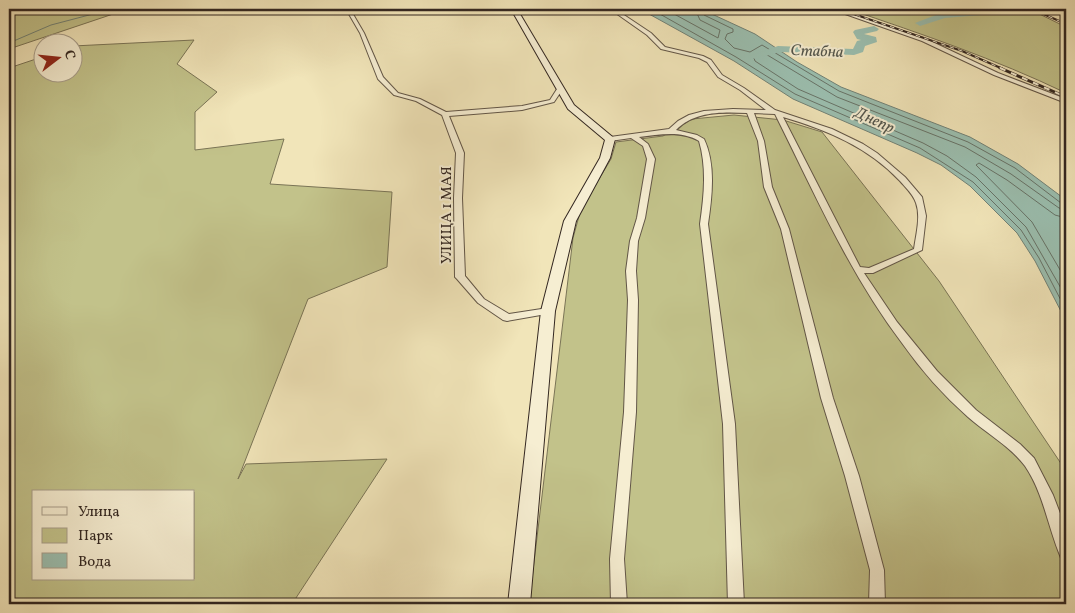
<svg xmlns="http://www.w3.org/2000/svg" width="1075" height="613" font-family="Vollkorn,serif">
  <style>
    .green { fill: #c2c28a; stroke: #7a7456; fill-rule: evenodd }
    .water { fill: #9bbfb0; stroke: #718277 }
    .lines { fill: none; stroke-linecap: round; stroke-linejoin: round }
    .shore { stroke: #677368; stroke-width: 1 }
    .stream { stroke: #718277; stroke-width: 1 }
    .river { fill: #9bbfb0; fill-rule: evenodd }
    .street-casing { stroke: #625647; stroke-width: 2 }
    .secondary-casing { stroke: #332721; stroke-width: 2 }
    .street { fill: #f6eed2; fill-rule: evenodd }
    .secondary { fill: #f6eed2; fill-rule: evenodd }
    .rail-far1-casing { stroke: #332721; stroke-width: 2 }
    .rail-casing { stroke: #332721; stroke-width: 3 }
    .rail-far1 { stroke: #f6eed2; stroke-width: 1; stroke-dasharray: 4.5; stroke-linecap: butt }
    .rail { stroke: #f6eed2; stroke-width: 2; stroke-dasharray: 6; stroke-linecap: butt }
    .labels { text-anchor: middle; stroke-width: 4; stroke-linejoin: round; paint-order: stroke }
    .far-street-label { font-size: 15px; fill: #332721; stroke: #f6eed2 }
    .far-water-label { font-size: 16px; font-style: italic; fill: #52554c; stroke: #f6eed2 }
  </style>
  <rect width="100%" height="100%" fill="#f1e5b9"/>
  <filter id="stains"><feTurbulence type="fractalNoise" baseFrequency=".004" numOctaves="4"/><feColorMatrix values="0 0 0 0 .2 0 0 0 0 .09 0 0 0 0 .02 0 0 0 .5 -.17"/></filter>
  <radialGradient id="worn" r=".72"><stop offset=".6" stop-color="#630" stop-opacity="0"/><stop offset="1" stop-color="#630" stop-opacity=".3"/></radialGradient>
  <g class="green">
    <path d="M19,9H128L9,49V15Z"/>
    <path d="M848,9H1029L1066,27V93C995,59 922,34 848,9Z"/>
    <path d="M194,40L177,64L217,92L195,112V150L284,139L270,184L392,192L387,267L308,299L238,479L246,464L387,459L292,604H9V68L42,57V72H72L73,46ZM34,492H194V579H34Z"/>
    <path d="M734,115L783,120L822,132L939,281L1066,471V604H529L573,238L581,209L611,159L616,142L663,136L692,119Z"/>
  </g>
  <path class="water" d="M640,9H701L755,34L797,62L841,87L970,137L1018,164L1066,200V321L1035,261L1017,233L970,186L941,165L917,153L793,99L734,61Z"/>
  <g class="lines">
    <g class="shore">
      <path d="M651,9L736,57L795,94L920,148L973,182L1021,230L1039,258L1066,310"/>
      <path d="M665,9L718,38L720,30L700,20L695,9"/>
      <path d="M701,9L704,15L733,29V32L727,34L725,39L734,48L750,52L762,45L839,91L968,142L1015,168L1061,203L1066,204"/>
      <path d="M1066,210L1059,208L1011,174L965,147L837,97L764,53L754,58L755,61L798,89L923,143L947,156L976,177L1026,227L1066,297"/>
      <path d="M1066,218L1055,215L1007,180L979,163L976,165L1032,222L1066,280"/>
    </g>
    <path class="stream" d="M9,43L51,25L112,9"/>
    <g class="river">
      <path d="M988,9H1023L1019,12L945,18L920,26L915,23L944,12Z"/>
      <path d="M874,26L879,29L877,31L864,34L876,37L877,42L865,46L863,52L854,55L780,52L755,59L750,56L778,46L853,49L857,41L861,40L857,39L853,32L855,30Z"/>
    </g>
    <g class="street-casing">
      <g id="street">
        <path d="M94,9H102L94,11L92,10Z"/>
        <path d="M346,9H350L364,33L383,77L398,93L420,99L446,112L522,106L550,100L557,89L562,90L554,102L522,110L449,116L464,153L462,198L465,276L484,299L509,314L548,308L552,309L553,311L552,313L507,321L503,320L478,303L457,279L455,277L454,198L456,153L442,115L416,101L394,95L378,79L360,33Z"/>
        <path d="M610,9H615L651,33L665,47L703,56L711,60L722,75L744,88L775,110L832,129L863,144L877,153L905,177L922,197L926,216L922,250L873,273H864L897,322L937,371L976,410L1020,444L1034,458L1053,495L1066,529V560L1061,558C1048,528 1044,494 1025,466C1010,446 986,433 968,417C943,395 921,370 902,343C849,273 814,192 775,114L754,113L764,141L772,187L789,229L833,398L859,476L884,570L885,604H869L870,570L845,476L821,398L781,229L764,187L758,141L747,113C722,112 695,111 676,130L697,135L704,139C716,164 712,197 708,224L735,424L744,604H728L723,424L700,224C704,196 707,168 699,141C680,130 659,135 639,137L648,144L655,159L645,218L638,241L636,271L638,300L636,412L624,559L627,604H611L610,559L624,412L628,300L626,271L630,241L637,218L647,159L643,146L631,138L610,141L607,139L610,137L669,129L678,121L689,115L704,111L733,109L766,110L740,90L718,77L707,62L699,58L661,49L647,35ZM783,117C827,130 868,147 900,181C906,188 913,194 916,203C921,217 916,234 914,249L869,268L860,267Z"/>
        <path d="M831,9H837L926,39L998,73L1066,99V103L994,75L922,41Z"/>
      </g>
    </g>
    <g class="secondary-casing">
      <path id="secondary" d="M511,9H517L574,105L615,139L610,158L576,221L555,311L530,604H508L541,311L564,221L600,158L605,140L568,109Z"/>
    </g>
    <use href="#street" class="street"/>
    <use href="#secondary" class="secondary"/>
    <g class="rail-far1-casing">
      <g id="rail-far1">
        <path d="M839,9L962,51L1003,69"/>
        <path d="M1032,9L1066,24"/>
      </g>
    </g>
    <g class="rail-casing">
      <path id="rail" d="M1000,68L1066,97"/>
    </g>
    <use href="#rail-far1" class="rail-far1"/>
    <use href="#rail" class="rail"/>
  </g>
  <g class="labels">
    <g class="far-street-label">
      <text transform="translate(446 215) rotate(-90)" y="5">УЛИЦА 1 МАЯ</text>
    </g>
    <g class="far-water-label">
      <text transform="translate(817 50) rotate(2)" y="6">Стабна</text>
      <text transform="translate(875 119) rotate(25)" y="6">Днепр</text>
    </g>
  </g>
  <rect width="1075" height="613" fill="none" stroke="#f1e5b9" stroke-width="30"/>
  <rect x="10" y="10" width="1055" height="593" fill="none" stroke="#332721" stroke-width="2.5"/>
  <rect x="15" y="15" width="1045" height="583" fill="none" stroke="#332721"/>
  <rect x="32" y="490" width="162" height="90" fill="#f6eed2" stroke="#a89e8b"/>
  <rect x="42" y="507" width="25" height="8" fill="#f6eed2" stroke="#a89e8b"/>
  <text x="78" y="516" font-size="15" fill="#332721">Улица</text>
  <rect x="42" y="528" width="25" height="15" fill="#c2c28a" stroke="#a89e8b"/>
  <text x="78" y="540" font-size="15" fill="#332721">Парк</text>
  <rect x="42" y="553" width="25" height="15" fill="#9bbfb0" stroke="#a89e8b"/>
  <text x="78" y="566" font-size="15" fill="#332721">Вода</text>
  <g transform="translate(58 58) rotate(74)"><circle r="24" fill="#f6eed2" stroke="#a89e8b"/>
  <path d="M0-4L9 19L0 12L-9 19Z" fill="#8f2418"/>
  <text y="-8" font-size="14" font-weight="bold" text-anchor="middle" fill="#332721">С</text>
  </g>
  <rect width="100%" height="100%" filter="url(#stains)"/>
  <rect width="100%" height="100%" fill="url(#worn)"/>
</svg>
